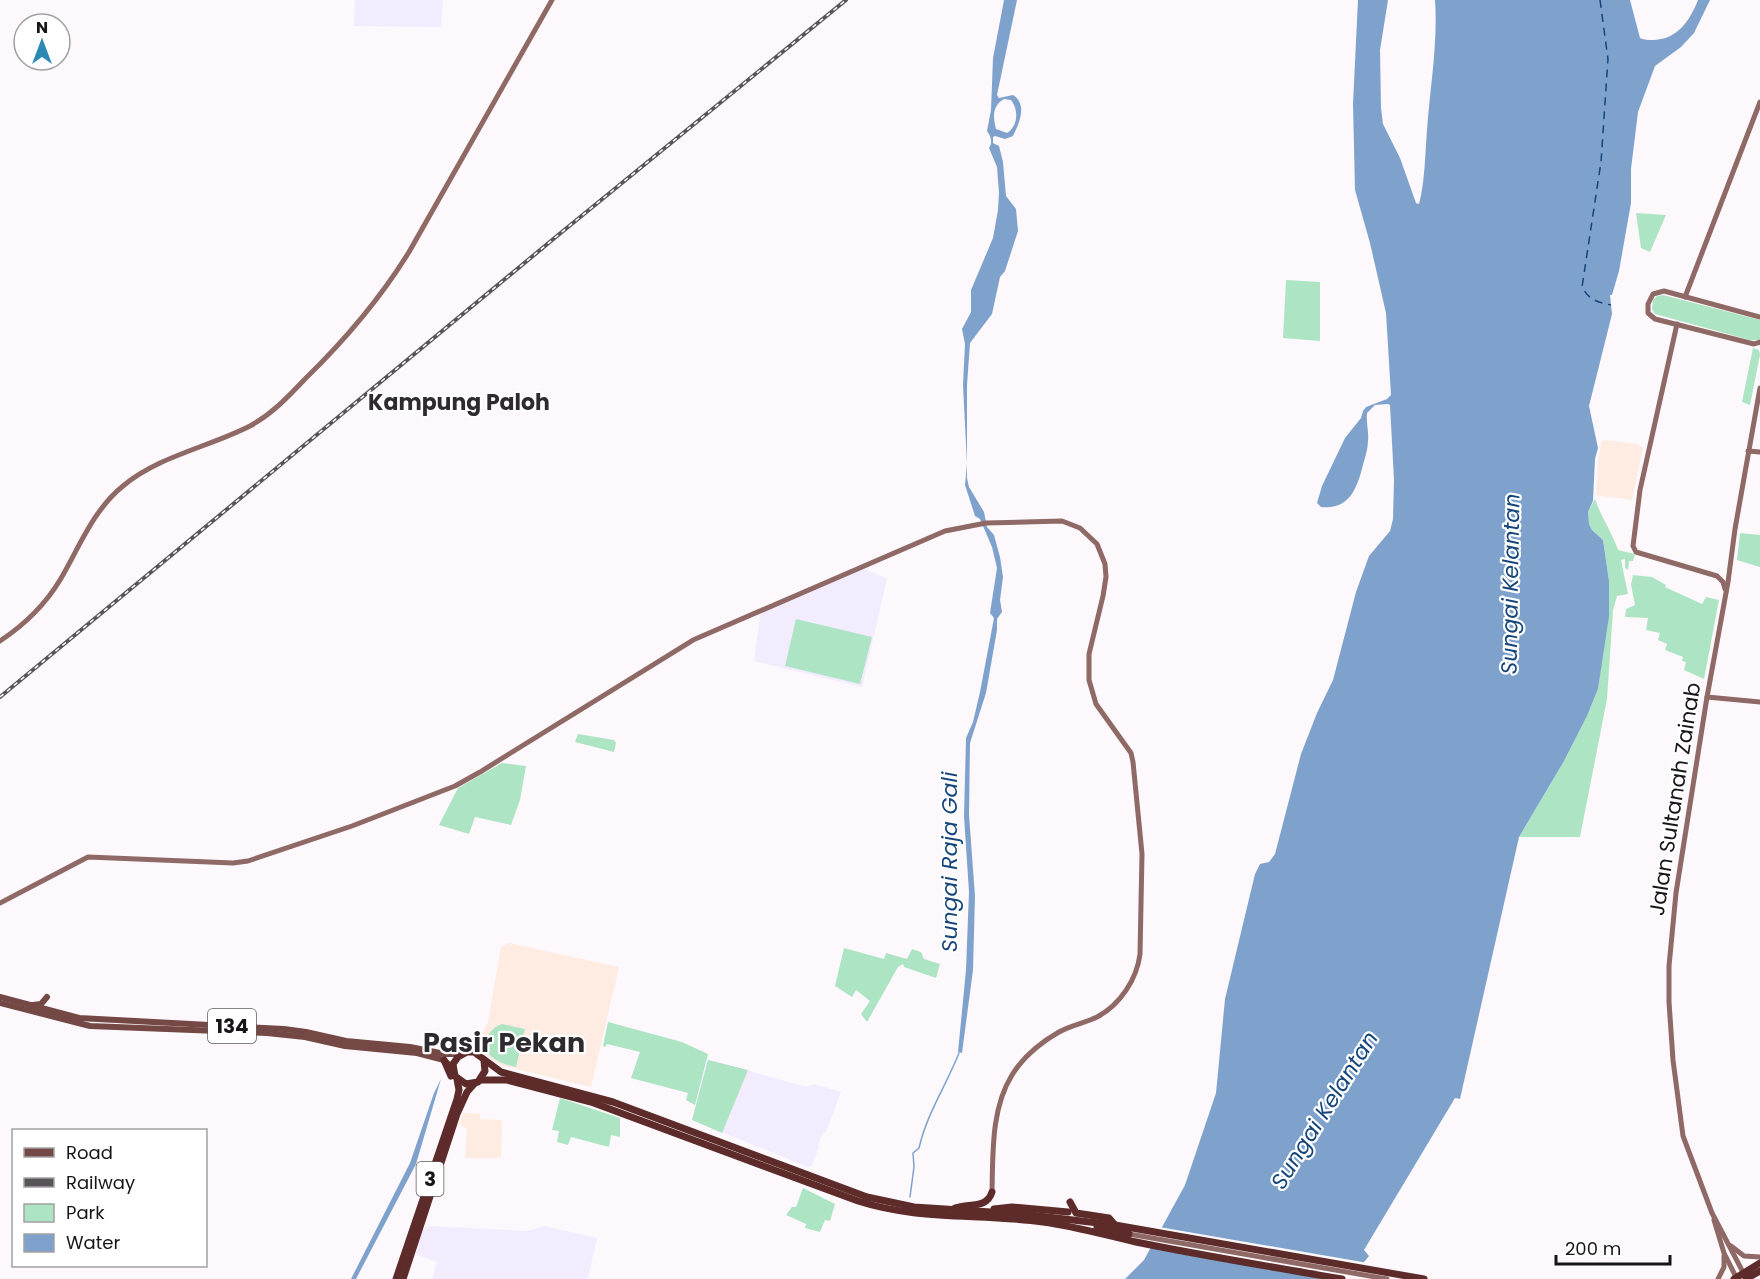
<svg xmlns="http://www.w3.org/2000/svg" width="1760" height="1279" font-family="Poppins,sans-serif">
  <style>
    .commercial { fill: #feece2 }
    .education { fill: #f2ecfe }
    .green { fill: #ade4c3 }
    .water { fill: #7fa2cc; fill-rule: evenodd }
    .pier { fill: #fcf8fc }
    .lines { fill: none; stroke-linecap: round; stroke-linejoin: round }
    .stream { stroke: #7fa2cc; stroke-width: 1.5 }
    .ferry { stroke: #15457a; stroke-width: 1.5; stroke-dasharray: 8 6; stroke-linecap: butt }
    .secondary { stroke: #8f6965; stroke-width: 5 }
    .primary { stroke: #744844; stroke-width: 6 }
    .highway { stroke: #5d2b29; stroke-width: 7 }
    .rail-casing { stroke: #575557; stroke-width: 4 }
    .rail { stroke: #fff; stroke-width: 1.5; stroke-dasharray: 4.5; stroke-linecap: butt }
    .highway-bridge { stroke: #5d2b29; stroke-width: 7 }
    .labels { text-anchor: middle; stroke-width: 4.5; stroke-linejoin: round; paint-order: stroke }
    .shield { fill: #fff; stroke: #5d5b5d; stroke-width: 1.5 }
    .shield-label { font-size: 20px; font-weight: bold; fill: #171517 }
    .street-label { font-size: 21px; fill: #171517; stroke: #fff }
    .neighbourhood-label { font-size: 22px; font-weight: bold; fill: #2e2b2e; stroke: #fff }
    .water-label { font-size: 22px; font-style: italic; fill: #15457a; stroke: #fff }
    .district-label { font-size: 27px; font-weight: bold; fill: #2e2b2e; stroke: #fff }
  </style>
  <rect width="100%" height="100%" fill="#fcf8fc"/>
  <g class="commercial">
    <path d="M1605,440L1637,444L1643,448L1632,500L1596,495L1598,460L1602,441Z"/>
    <path d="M509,943L619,967L591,1087L500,1065L476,1048L488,1022L501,947Z"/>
    <path d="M463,1113L480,1114V1119L502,1120L501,1158H465L467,1128L459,1125Z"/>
  </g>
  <g class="education">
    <path d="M355,0H443L441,27L354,26Z"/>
    <path d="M864,568L887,579L862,687L754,661L761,610Z"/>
    <path d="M707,1059L807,1087L814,1084L841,1092L826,1132L823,1133L818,1145L819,1147L812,1165L808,1167L692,1120Z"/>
    <path d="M429,1226L527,1231L545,1226L597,1238L588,1279H432L437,1262L416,1254L423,1229Z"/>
  </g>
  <g class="green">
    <path d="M1636,213L1666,215L1650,252L1641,248Z"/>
    <path d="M1286,280L1320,282V341L1283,338Z"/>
    <path d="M1663,295L1760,320V340H1750L1655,314L1652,309L1653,300L1657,296Z"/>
    <path d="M1753,348L1759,350L1760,355L1750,405L1742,402Z"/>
    <path d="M1595,499C1601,517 1612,532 1618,550L1635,554L1633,561H1629L1628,570L1625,568V559L1621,560L1628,594L1617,596L1613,610L1607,699L1580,837H1519L1564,761L1587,716L1598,689L1605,635L1609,581L1603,540L1592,530L1589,524L1588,512Z"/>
    <path d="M1740,533L1760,535V567L1737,560Z"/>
    <path d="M1633,575L1652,577L1666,585L1665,587L1702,604L1706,597L1719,600L1704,679L1684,670L1686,662L1682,661L1683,657L1665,650L1667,644L1658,640L1660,633L1646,630L1648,618L1625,617L1626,609L1635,605L1631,585Z"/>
    <path d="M796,619L872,637L860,684L785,666Z"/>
    <path d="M578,734L614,740L616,743L614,752L575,742Z"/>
    <path d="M502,763L526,766L520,800L511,825L475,817L469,834L439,825L458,788Z"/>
    <path d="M844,948L884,959L886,953L907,959L912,949L921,952L924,959L940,964L936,978L904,967L903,964L898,967L867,1022L861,1014L870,1001L856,990L852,997L835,986Z"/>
    <path d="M608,1022L682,1042L708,1054L695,1105L686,1100L688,1093L631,1078L640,1052L607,1044L605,1047L603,1046Z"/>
    <path d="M502,1024L525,1029L516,1067C502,1064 491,1060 484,1047C486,1036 492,1027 502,1024Z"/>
    <path d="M708,1060L748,1070L722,1133L692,1120Z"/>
    <path d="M560,1098L620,1118V1137L611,1135L609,1147L571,1137L568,1145L557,1142L559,1131L552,1130Z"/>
    <path d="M803,1188L835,1204L830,1221L825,1220L820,1232L805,1228L806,1224L786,1215L792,1207H796Z"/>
  </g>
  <g class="water">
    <path d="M1004,0H1017L997,95L999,98L1013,95C1028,104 1019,124 1013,136L1005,139L995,136L993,137V143L999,146L1003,162L1006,196L1016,209L1018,231L1005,271L1000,277L992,314L970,343L967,385V478L969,487L984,512L987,527L994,535L1000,557L1003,577L1000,600L1002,612L997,619V630L986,693L970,743L969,815L975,896L973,970L962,1053L958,1052L966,970L969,892L964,816L966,738L973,722L980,692L994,618L990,613L997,568L992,547L980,519L975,516L965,485L967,464L963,385L965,344L962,329L971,312V290L993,238L998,210L999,193L997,167L989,148C993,142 991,137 987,131L991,110L993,58ZM1004,99L1011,100C1019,110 1018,126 1007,133L996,129C993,117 992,106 1004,99Z"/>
    <path d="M1358,0H1388L1380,50L1381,108L1383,124L1400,158L1416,203L1419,204C1425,181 1425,155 1427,130C1430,87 1438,44 1435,0H1630L1640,38C1645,40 1648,40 1654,40C1678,39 1690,20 1698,0H1710L1694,33L1681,47L1655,66L1638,112L1631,169V203L1619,271L1612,295H1610L1612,314L1589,406L1598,448L1595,459L1593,501L1588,512L1589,524L1592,530L1603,540L1609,581V616L1598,689L1587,716L1564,761L1519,837L1460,1099L1455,1098L1364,1250L1369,1256L1350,1279H1125L1144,1260L1185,1185L1216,1093L1225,999L1255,874L1260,864L1269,862L1275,854L1301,754L1317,713L1333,680L1356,592L1369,556L1390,531L1393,519L1394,480L1390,405L1388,404L1375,405L1367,413C1366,423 1369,432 1368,441C1368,449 1365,457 1363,465C1357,488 1350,510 1321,507L1317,503L1322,486L1345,438L1361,418L1363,411L1366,407L1387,399L1391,395L1386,313L1370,243L1355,190L1353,104Z"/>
    <path d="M441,1079L416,1164L356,1279H351L410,1163L434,1093Z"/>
  </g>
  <path class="pier" d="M1159,1227L1368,1263L1354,1279H1331L1148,1245Z"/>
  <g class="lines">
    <path class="stream" d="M910,1197L914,1167L913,1153L919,1148C927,1113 946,1086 959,1053"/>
    <path class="ferry" d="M1600,0L1608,59L1601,162L1582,287C1589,300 1597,302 1611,305"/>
    <g class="secondary">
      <path d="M1685,297L1760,102"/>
      <path d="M1760,317L1664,291L1653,294L1648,304V313L1655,319L1754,344L1760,342"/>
      <path d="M1677,324L1640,490L1633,546L1636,552L1717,576L1723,582L1725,589"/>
      <path d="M1748,451L1760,452"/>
      <path d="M0,641C24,625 45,605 60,580C79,548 93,510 123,486C159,456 209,447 250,426C272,414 288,397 305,379C345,340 380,299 409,252L552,0"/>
      <path d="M1707,697L1760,702"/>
      <path d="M0,903L88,857L233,863L248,861L352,826L455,786L480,772L693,640L945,531L986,523L1062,521L1080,528L1097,544L1105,564L1106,577L1103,596L1089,654V680L1096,704L1131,753L1133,762L1142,854L1140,954C1137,979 1120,1005 1097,1017C1085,1023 1071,1025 1059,1032C1040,1043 1023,1057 1012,1075C991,1109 993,1153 992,1192"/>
      <path d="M1714,1220L1724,1253L1737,1279"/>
      <path d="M1129,1234L1387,1279"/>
      <path d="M1731,1246L1744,1256L1760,1257"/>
      <path d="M1745,1276L1712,1213L1683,1136L1673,1060L1669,1002V966L1676,893L1707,697L1728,582L1735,529L1760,388"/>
      <path d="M1718,1279L1724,1267V1256"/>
    </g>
    <g class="primary">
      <path d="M0,997L79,1018L284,1029L306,1032L346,1041L410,1047L445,1054H461"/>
      <path d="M0,1003L90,1026L267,1033L305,1037L345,1046L417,1053L444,1060L453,1068"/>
      <path d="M33,1005L41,1004L47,997"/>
      <path d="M443,1050L474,1045"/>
    </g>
    <g class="highway">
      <path d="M444,1060L451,1076"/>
      <path d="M484,1061L485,1071L478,1082L466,1084L455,1076L453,1064L458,1057L467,1052H474L501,1072L613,1102L867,1197L914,1207L1022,1214L1115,1225L1424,1279"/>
      <path d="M480,1080H507L591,1102L858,1201C920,1221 979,1213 1043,1222C1074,1226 1105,1235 1136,1242C1204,1256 1273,1267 1342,1279"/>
      <path d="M1070,1202L1076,1213L1109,1218L1115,1225"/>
      <path d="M955,1208C969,1203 987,1209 992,1192"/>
      <path d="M994,1209L1012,1207L1068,1212"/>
      <path d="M1097,1227L1129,1234"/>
      <path d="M396,1279L457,1099L459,1090L457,1079"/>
      <path d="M403,1279L457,1114L467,1092L475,1083"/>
    </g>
    <g class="rail-casing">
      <path id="rail" d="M0,697L557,236L846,0"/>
    </g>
    <use href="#rail" class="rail"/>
    <g class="highway-bridge">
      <path d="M1734,1279L1760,1263"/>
      <path d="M1746,1279L1760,1271"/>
    </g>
  </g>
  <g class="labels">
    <g class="shield">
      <rect x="208" y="1009" width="48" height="34" rx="4.5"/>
      <rect x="416.5" y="1162" width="27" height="34" rx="4.5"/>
    </g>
    <g class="shield-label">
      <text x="232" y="1033">134</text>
      <text x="430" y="1186">3</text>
    </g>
    <g class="street-label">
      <text transform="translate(1675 799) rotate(-81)" y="7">Jalan Sultanah Zainab</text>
    </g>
    <g class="neighbourhood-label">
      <text x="459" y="410">Kampung Paloh</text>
    </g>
    <g class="water-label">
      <text transform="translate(1510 584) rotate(-89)" y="8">Sungai Kelantan</text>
      <text transform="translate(949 862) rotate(-90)" y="8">Sungai Raja Gali</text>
      <text transform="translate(1324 1110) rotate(-58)" y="8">Sungai Kelantan</text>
    </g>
    <g class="district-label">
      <text x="504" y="1052">Pasir Pekan</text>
    </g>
  </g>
  <rect x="12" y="1129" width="195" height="138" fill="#ffffff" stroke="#a2a1a2" stroke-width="1.5"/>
  <rect x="24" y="1148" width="30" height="9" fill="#744844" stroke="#a2a1a2" stroke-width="1.5"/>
  <text x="66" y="1159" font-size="18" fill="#171517">Road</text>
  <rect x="24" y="1178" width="30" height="9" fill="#575557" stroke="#a2a1a2" stroke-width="1.5"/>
  <text x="66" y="1189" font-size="18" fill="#171517">Railway</text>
  <rect x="24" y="1204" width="30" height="18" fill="#ade4c3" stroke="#a2a1a2" stroke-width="1.5"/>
  <text x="66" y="1219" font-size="18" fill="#171517">Park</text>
  <rect x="24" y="1234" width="30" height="18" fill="#7fa2cc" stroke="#a2a1a2" stroke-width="1.5"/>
  <text x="66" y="1249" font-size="18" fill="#171517">Water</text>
  <g transform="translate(42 42)"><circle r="28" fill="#ffffff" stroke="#a2a1a2" stroke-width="1.5"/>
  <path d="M0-4.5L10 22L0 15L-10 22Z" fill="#2c88b5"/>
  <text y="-9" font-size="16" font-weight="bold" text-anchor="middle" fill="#171517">N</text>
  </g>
  <path d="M1556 1255v9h114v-9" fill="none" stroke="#171517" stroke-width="3"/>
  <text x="1565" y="1255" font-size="18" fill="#171517" stroke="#ffffff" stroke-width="4.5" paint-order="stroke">200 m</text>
</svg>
